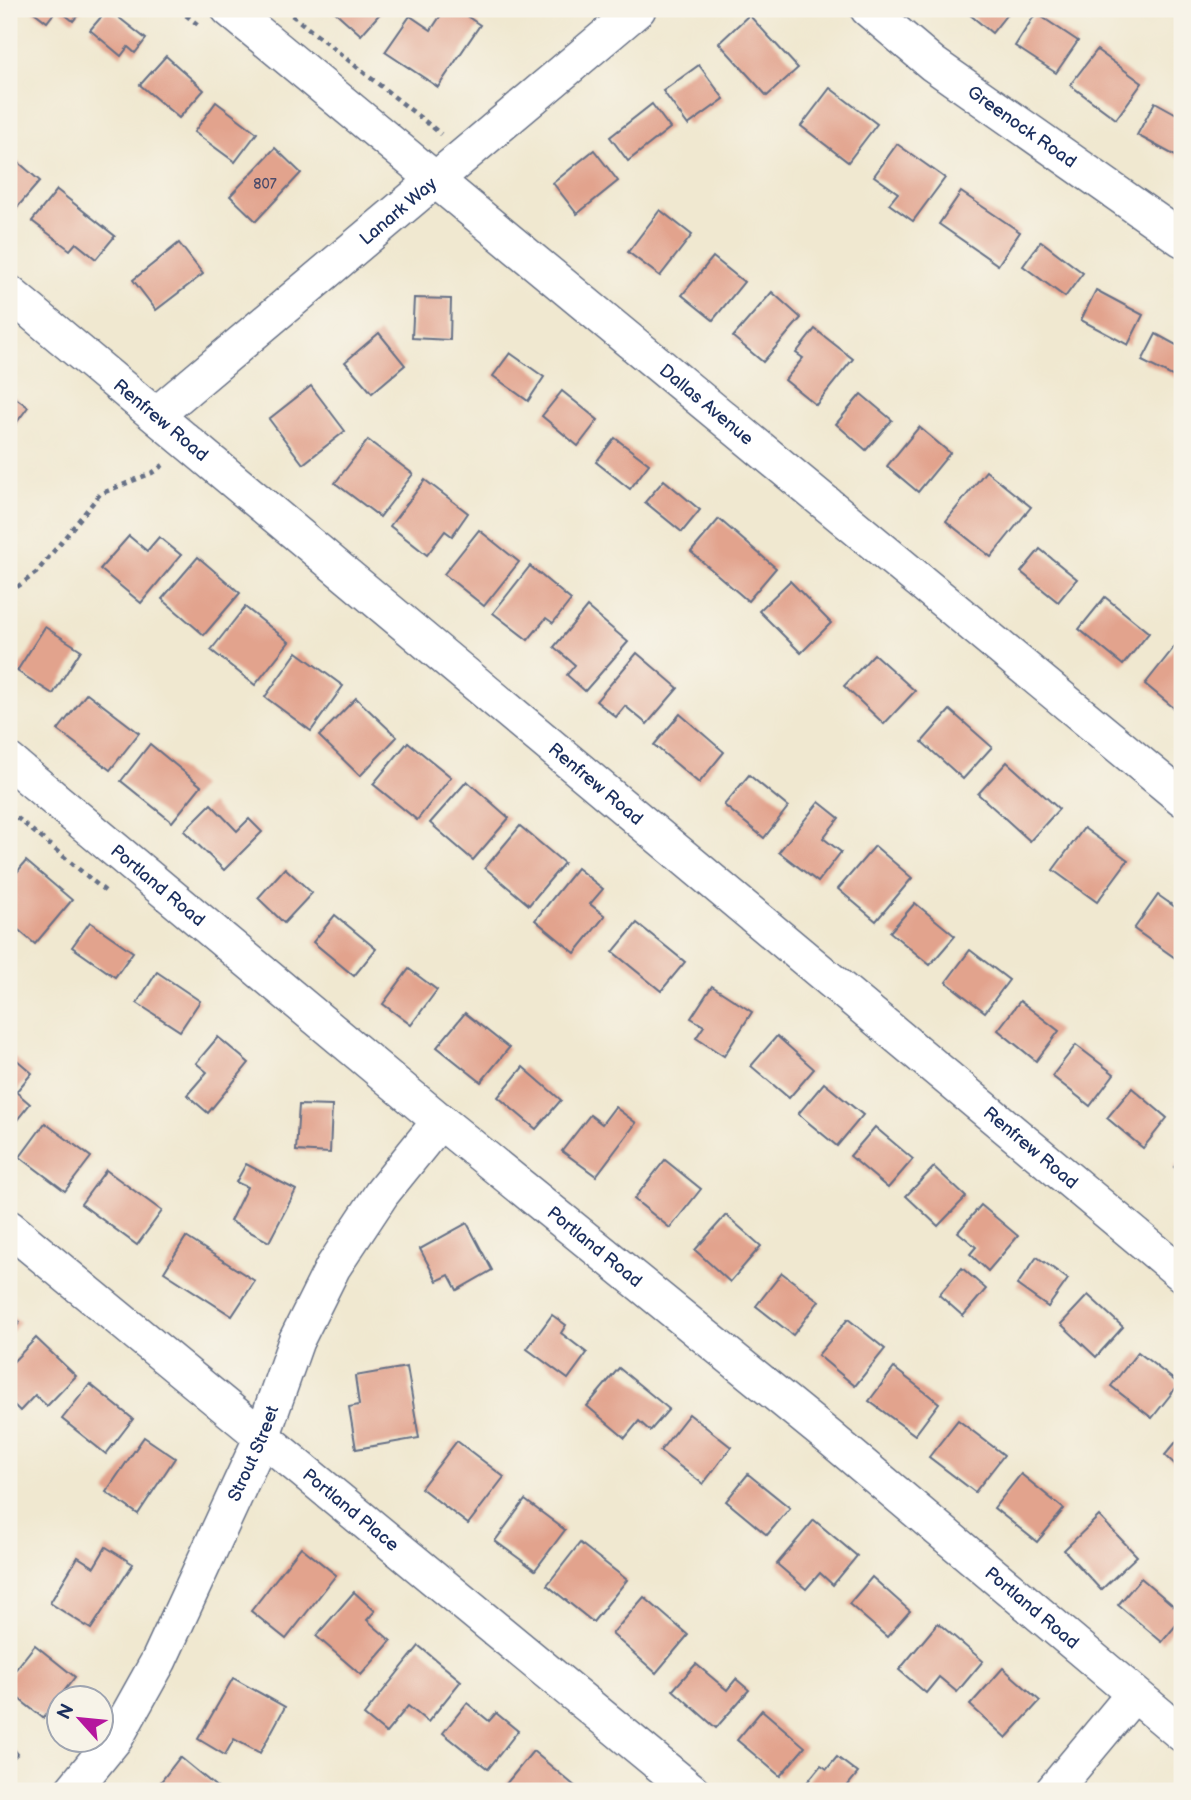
<svg xmlns="http://www.w3.org/2000/svg" width="1191" height="1800" font-family="'Balsamiq Sans',sans-serif">
  <style>
    .building { fill: #e2a38d }
    .lines { fill: none; stroke-linecap: round; stroke-linejoin: round }
    .street-casing { stroke: #667086; stroke-width: 38 }
    .path { stroke: #667086; stroke-width: 4.5; stroke-dasharray: 5 5; stroke-linecap: butt }
    .street { stroke: #fff; stroke-width: 35 }
    .labels { text-anchor: middle; stroke-width: 7; stroke-linejoin: round; paint-order: stroke }
    .number-label { font-size: 14px; fill: #4d4c6a }
    .street-label { font-size: 18px; fill: #1b2f5e; stroke: #f7f3e8 }
  </style>
  <rect width="100%" height="100%" fill="#f7f3e8"/>
  <filter id="ink" filterUnits="userSpaceOnUse"><feTurbulence type="fractalNoise" baseFrequency=".0143" numOctaves="2"/><feDisplacementMap in="SourceGraphic" scale="14" xChannelSelector="R" yChannelSelector="G"/><feConvolveMatrix kernelMatrix="1 2 1 2 8 2 1 2 1" color-interpolation-filters="sRGB"/></filter>
  <filter id="wash" filterUnits="userSpaceOnUse"><feTurbulence type="fractalNoise" baseFrequency=".00686" numOctaves="4" result="noise"/><feDisplacementMap in="SourceGraphic" scale="28" xChannelSelector="R" yChannelSelector="G"/><feGaussianBlur stdDeviation="1.57" result="paint"/><feColorMatrix in="noise" values="0 0 0 0 0 0 0 0 0 0 0 0 0 0 0 0 0 1.4 0 .05"/><feComposite in="paint" operator="in"/></filter>
  <g filter="url(#wash)">
    <rect width="100%" height="100%" fill="#f0e8d0"/>
    <g id="blocks">
      <g class="building">
        <path d="M30,9H57L47,22Z"/>
        <path d="M58,9H83L73,21Z"/>
        <path d="M108,9L146,39L135,53L128,47L121,56L90,30Z"/>
        <path d="M332,9H384L361,35Z"/>
        <path d="M445,9H456L480,25L438,87L385,52L410,16L431,30Z"/>
        <path d="M963,9H1011L992,33Z"/>
        <path d="M1036,13L1078,41L1056,73L1015,46Z"/>
        <path d="M749,15L798,68L767,96L719,43Z"/>
        <path d="M1097,50L1142,83L1116,119L1070,85Z"/>
        <path d="M166,56L204,90L179,118L140,85Z"/>
        <path d="M699,65L724,99L688,125L663,91Z"/>
        <path d="M830,88L877,124L848,162L801,126Z"/>
        <path d="M216,102L257,133L235,162L194,132Z"/>
        <path d="M1155,102L1182,117L1181,159L1137,135Z"/>
        <path d="M652,104L670,128L628,161L610,137Z"/>
        <path d="M897,144L945,178L913,221L889,204L898,193L874,176Z"/>
        <path d="M275,148L301,173L256,221L230,196Z"/>
        <path d="M594,150L618,181L577,214L553,183Z"/>
        <path d="M9,154L40,181L14,211L9,206Z"/>
        <path d="M57,190L115,236L96,259L76,243L70,250L32,221Z"/>
        <path d="M961,192L1020,232L998,265L939,224Z"/>
        <path d="M660,210L692,235L660,276L628,252Z"/>
        <path d="M1041,241L1083,273L1065,297L1023,266Z"/>
        <path d="M179,243L203,274L156,310L133,280Z"/>
        <path d="M713,257L744,282L713,320L682,295Z"/>
        <path d="M1096,290L1143,315L1128,345L1081,320Z"/>
        <path d="M772,292L801,318L763,362L733,337Z"/>
        <path d="M414,298L451,299L450,340L412,338Z"/>
        <path d="M815,329L853,359L816,405L785,380L803,358L796,353Z"/>
        <path d="M379,333L405,365L372,393L345,362Z"/>
        <path d="M1156,334L1182,348V381L1142,361Z"/>
        <path d="M510,353L544,377L528,401L493,376Z"/>
        <path d="M311,386L345,431L303,464L269,419Z"/>
        <path d="M562,391L598,420L578,446L542,416Z"/>
        <path d="M9,393L28,407L9,433Z"/>
        <path d="M861,394L892,420L866,450L836,424Z"/>
        <path d="M919,427L950,453L918,492L887,466Z"/>
        <path d="M615,438L649,464L630,489L596,462Z"/>
        <path d="M368,440L413,474L380,517L335,483Z"/>
        <path d="M986,471L1031,507L991,557L946,521Z"/>
        <path d="M425,480L468,513L452,536L445,531L427,555L390,526Z"/>
        <path d="M664,480L700,510L682,532L645,502Z"/>
        <path d="M719,519L776,568L748,601L691,552Z"/>
        <path d="M479,530L519,562L484,606L444,574Z"/>
        <path d="M129,536L147,551L159,537L181,555L141,603L100,569Z"/>
        <path d="M1040,549L1077,579L1058,602L1021,572Z"/>
        <path d="M198,557L240,593L204,635L162,599Z"/>
        <path d="M530,566L571,600L553,623L546,618L528,640L493,613Z"/>
        <path d="M790,581L831,623L801,653L759,611Z"/>
        <path d="M1105,597L1149,633L1123,665L1079,629Z"/>
        <path d="M245,607L289,642L255,685L211,650Z"/>
        <path d="M587,607L628,642L585,691L567,675L575,665L554,647Z"/>
        <path d="M45,627L81,650L53,694L17,671Z"/>
        <path d="M1176,645L1182,650L1180,713L1145,684Z"/>
        <path d="M297,652L343,686L311,731L265,697Z"/>
        <path d="M637,653L678,688L647,724L625,706L616,717L596,701Z"/>
        <path d="M874,654L915,691L884,724L844,686Z"/>
        <path d="M87,693L139,733L110,770L58,730Z"/>
        <path d="M356,698L397,737L360,776L319,736Z"/>
        <path d="M950,710L992,747L963,779L922,742Z"/>
        <path d="M680,714L724,752L699,783L654,745Z"/>
        <path d="M408,742L451,777L417,820L373,784Z"/>
        <path d="M150,744L201,786L172,822L121,781Z"/>
        <path d="M1007,762L1059,809L1030,841L978,794Z"/>
        <path d="M749,775L788,807L764,838L724,805Z"/>
        <path d="M467,781L509,818L473,860L430,823Z"/>
        <path d="M819,802L839,818L823,838L841,852L818,882L779,852Z"/>
        <path d="M211,804L237,831L249,819L262,832L224,870L184,831Z"/>
        <path d="M520,826L564,863L529,905L485,868Z"/>
        <path d="M1084,828L1128,860L1097,902L1053,870Z"/>
        <path d="M875,846L912,878L876,921L838,889Z"/>
        <path d="M26,861L72,900L35,944L9,922V882Z"/>
        <path d="M285,868L312,893L284,923L258,898Z"/>
        <path d="M577,868L603,889L590,904L605,916L575,953L535,920Z"/>
        <path d="M1158,895L1182,912L1181,962L1134,929Z"/>
        <path d="M915,903L955,936L930,965L890,932Z"/>
        <path d="M335,915L376,949L354,976L313,942Z"/>
        <path d="M90,922L133,952L115,977L72,947Z"/>
        <path d="M637,923L685,962L661,991L613,952Z"/>
        <path d="M970,950L1009,980L985,1012L946,982Z"/>
        <path d="M409,969L437,990L411,1025L383,1004Z"/>
        <path d="M157,972L200,1001L180,1031L137,1003Z"/>
        <path d="M712,986L752,1012L724,1056L696,1038L704,1026L691,1018Z"/>
        <path d="M1020,1001L1059,1031L1036,1061L998,1030Z"/>
        <path d="M465,1013L509,1048L481,1082L437,1047Z"/>
        <path d="M777,1036L814,1069L789,1098L751,1066Z"/>
        <path d="M218,1037L249,1063L208,1113L187,1095L207,1072L196,1063Z"/>
        <path d="M1076,1045L1114,1074L1090,1106L1052,1076Z"/>
        <path d="M9,1053L32,1073L16,1092L30,1104L9,1130Z"/>
        <path d="M523,1067L561,1100L536,1129L498,1097Z"/>
        <path d="M824,1083L863,1115L837,1146L798,1114Z"/>
        <path d="M1132,1088L1167,1118L1143,1148L1107,1118Z"/>
        <path d="M299,1105L332,1106L330,1153L296,1151Z"/>
        <path d="M615,1107L636,1123L596,1176L562,1151L590,1115L602,1124Z"/>
        <path d="M45,1123L91,1157L65,1191L20,1157Z"/>
        <path d="M875,1127L913,1159L888,1188L850,1156Z"/>
        <path d="M1182,1158V1175L1174,1167Z"/>
        <path d="M665,1160L701,1189L670,1228L634,1199Z"/>
        <path d="M246,1164L296,1190L269,1242L230,1221L247,1187L236,1182Z"/>
        <path d="M934,1167L966,1197L938,1226L906,1196Z"/>
        <path d="M106,1170L162,1211L137,1245L81,1204Z"/>
        <path d="M981,1205L1018,1236L988,1271L970,1254L976,1247L958,1232Z"/>
        <path d="M726,1215L761,1246L730,1282L695,1250Z"/>
        <path d="M467,1223L492,1270L457,1290L449,1275L437,1281L420,1249Z"/>
        <path d="M186,1237L255,1281L232,1316L164,1272Z"/>
        <path d="M1037,1257L1068,1279L1048,1307L1017,1285Z"/>
        <path d="M962,1268L986,1289L963,1316L939,1295Z"/>
        <path d="M782,1273L819,1301L793,1335L756,1306Z"/>
        <path d="M1088,1295L1123,1327L1096,1357L1061,1324Z"/>
        <path d="M9,1313L20,1322L9,1336Z"/>
        <path d="M552,1315L566,1325L561,1333L587,1353L568,1379L527,1349Z"/>
        <path d="M848,1319L885,1349L855,1386L818,1355Z"/>
        <path d="M36,1338L76,1376L47,1406L35,1395L20,1411L9,1400V1386L12,1383L9,1379V1366Z"/>
        <path d="M1138,1352L1179,1384L1152,1418L1111,1386Z"/>
        <path d="M407,1367L419,1438L356,1449L349,1407L359,1405L355,1376Z"/>
        <path d="M619,1368L669,1409L650,1431L639,1421L625,1438L587,1406Z"/>
        <path d="M894,1368L939,1403L915,1435L869,1401Z"/>
        <path d="M90,1384L133,1419L106,1454L62,1419Z"/>
        <path d="M689,1414L731,1447L703,1484L660,1451Z"/>
        <path d="M958,1420L1004,1455L975,1492L929,1457Z"/>
        <path d="M1182,1435V1471L1165,1455Z"/>
        <path d="M144,1437L175,1458L138,1514L106,1492Z"/>
        <path d="M457,1441L504,1477L468,1524L421,1488Z"/>
        <path d="M748,1474L790,1508L767,1535L726,1501Z"/>
        <path d="M1021,1474L1064,1509L1037,1542L994,1508Z"/>
        <path d="M525,1500L565,1530L535,1570L495,1541Z"/>
        <path d="M1099,1516L1137,1556L1101,1590L1064,1550Z"/>
        <path d="M814,1520L857,1556L833,1585L820,1573L806,1589L777,1564Z"/>
        <path d="M580,1543L627,1580L593,1622L547,1585Z"/>
        <path d="M106,1547L133,1564L91,1629L50,1603L78,1557L94,1567Z"/>
        <path d="M301,1547L336,1575L286,1639L251,1611Z"/>
        <path d="M872,1577L910,1611L887,1637L849,1604Z"/>
        <path d="M1141,1578L1182,1613V1618L1162,1642L1118,1605Z"/>
        <path d="M354,1592L375,1611L367,1620L391,1641L361,1675L316,1636Z"/>
        <path d="M644,1597L688,1635L656,1673L612,1634Z"/>
        <path d="M938,1623L983,1661L957,1692L939,1677L926,1693L899,1670Z"/>
        <path d="M35,1645L75,1677L43,1718L9,1691V1678Z"/>
        <path d="M419,1646L461,1681L428,1722L408,1706L386,1733L364,1715Z"/>
        <path d="M696,1664L727,1690L736,1679L749,1690L716,1728L673,1690Z"/>
        <path d="M1003,1668L1040,1701L1006,1738L970,1705Z"/>
        <path d="M233,1678L285,1707L260,1753L234,1739L225,1755L198,1739Z"/>
        <path d="M467,1703L489,1721L496,1713L518,1731L488,1769L443,1733Z"/>
        <path d="M762,1710L805,1747L780,1776L737,1740Z"/>
        <path d="M9,1743L18,1754L9,1762Z"/>
        <path d="M533,1751L576,1787L572,1791H514L506,1784Z"/>
        <path d="M180,1757L219,1789L217,1791H160L156,1788Z"/>
        <path d="M837,1757L858,1773L848,1785L856,1791H800L821,1765L827,1769Z"/>
      </g>
    </g>
  </g>
  <g filter="url(#ink)">
    <use href="#blocks" fill-opacity="0" stroke="#667086" stroke-width="2"/>
    <g class="lines">
      <g class="street-casing">
        <g id="street">
          <path id="s1" d="M229,9L1182,798"/>
          <path id="s2" d="M868,9L933,64L1182,239"/>
          <path id="s3" d="M9,293L1182,1274"/>
          <path id="s4" d="M157,414L638,9"/>
          <path id="s5" d="M9,761L440,1121L829,1437L1182,1734"/>
          <path id="s6" d="M9,1228L692,1791"/>
          <path id="s7" d="M72,1791L116,1737L159,1660L262,1437L296,1341L333,1267L382,1193L440,1121"/>
          <path d="M1053,1791L1133,1695"/>
        </g>
      </g>
      <g class="path">
        <path d="M178,9L201,27"/>
        <path d="M284,9L441,134"/>
        <path d="M9,593L36,573L100,494L152,473L166,463"/>
        <path d="M9,811L105,891"/>
      </g>
      <use href="#street" class="street"/>
    </g>
  </g>
  <g class="labels">
    <g class="number-label">
      <text x="265" y="189">807</text>
    </g>
    <g class="street-label">
      <text dy="6" stroke="none"><textPath href="#s2" startOffset="194">Greenock Road</textPath></text>
      <text dy="6" stroke="none"><textPath href="#s4" startOffset="315">Lanark Way</textPath></text>
      <text dy="6" stroke="none"><textPath href="#s1" startOffset="620">Dallas Avenue</textPath></text>
      <text dy="6" stroke="none"><textPath href="#s3" startOffset="198">Renfrew Road</textPath></text>
      <text dy="6" stroke="none"><textPath href="#s3" startOffset="765">Renfrew Road</textPath></text>
      <text dy="6" stroke="none"><textPath href="#s5" startOffset="194">Portland Road</textPath></text>
      <text dy="6" stroke="none"><textPath href="#s3" startOffset="1332">Renfrew Road</textPath></text>
      <text dy="6" stroke="none"><textPath href="#s5" startOffset="761">Portland Road</textPath></text>
      <text dy="6" stroke="none"><textPath href="#s7" startOffset="385">Strout Street</textPath></text>
      <text dy="6" stroke="none"><textPath href="#s6" startOffset="443">Portland Place</textPath></text>
      <text dy="6" stroke="none"><textPath href="#s5" startOffset="1328">Portland Road</textPath></text>
    </g>
  </g>
  <rect width="1191" height="1800" fill="none" stroke="#f7f3e8" stroke-width="35"/>
  <g transform="translate(80 1719) rotate(297)"><circle r="33" fill="#f7f3e8" stroke="#9fa5b1" stroke-width="2"/>
  <path d="M0-5L12 26L0 18L-12 26Z" fill="#b5179e"/>
  <text y="-10" font-size="19" font-weight="bold" text-anchor="middle" fill="#1b2f5e">N</text>
  </g>
</svg>
